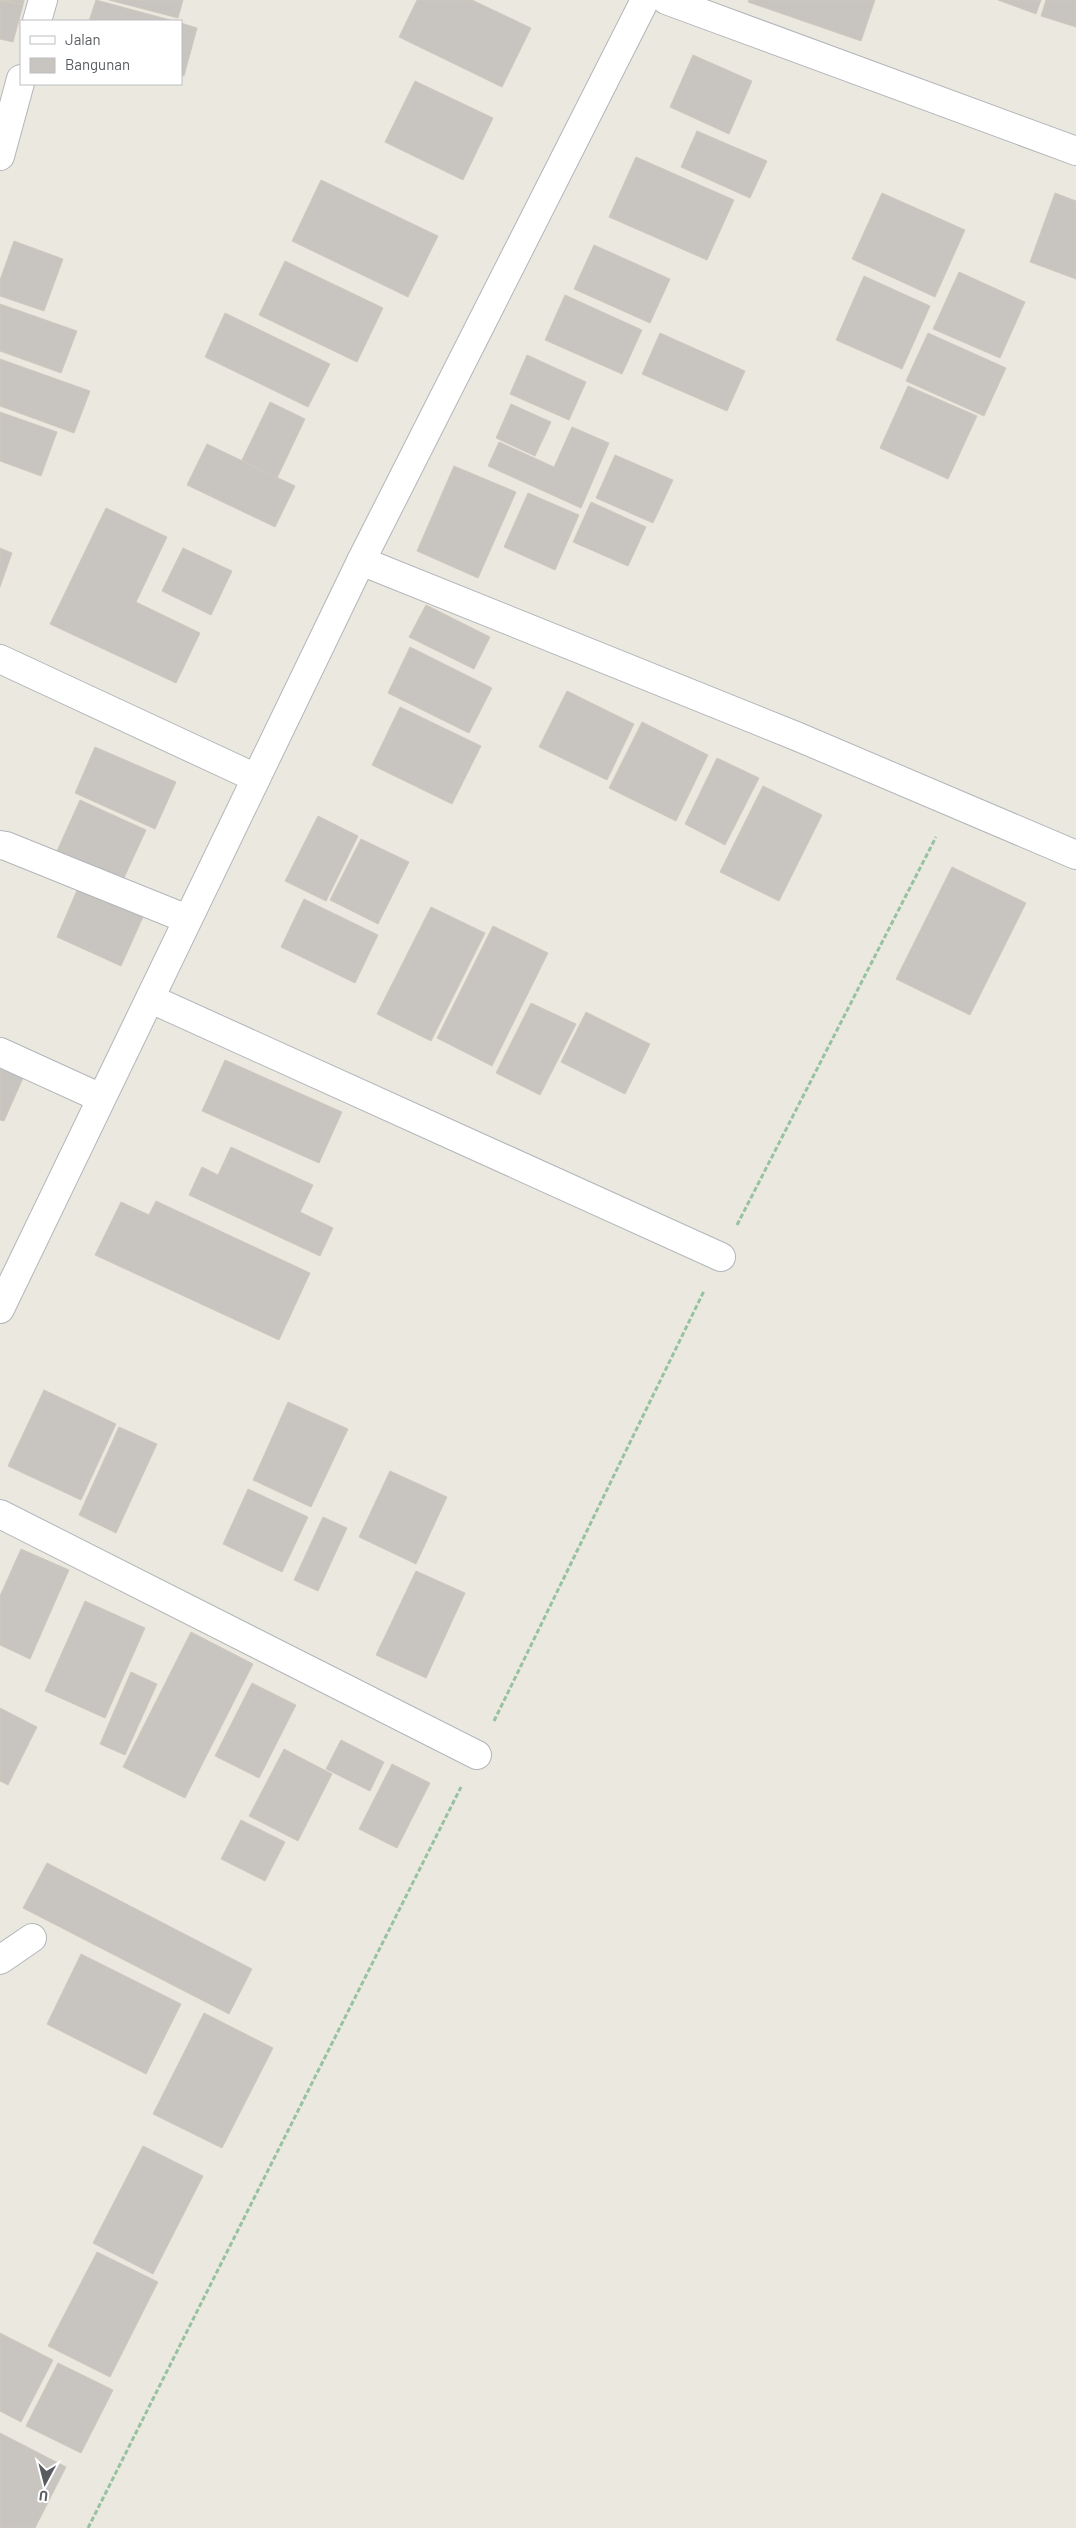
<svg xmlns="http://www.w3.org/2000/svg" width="1076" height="2528" font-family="Barlow,sans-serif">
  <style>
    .building { fill: #c8c4bf; stroke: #cfc9be }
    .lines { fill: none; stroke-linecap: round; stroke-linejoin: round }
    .minor-casing { stroke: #b2b6ba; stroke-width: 30 }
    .path { stroke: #97c2a0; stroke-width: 3; stroke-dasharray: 5 2.5; stroke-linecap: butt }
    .minor { stroke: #fff; stroke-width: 28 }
  </style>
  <rect width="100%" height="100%" fill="#ebe8e0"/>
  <g class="building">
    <path d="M0,0L23,5L13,42L0,39Z"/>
    <path d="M4,0H24L23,5Z"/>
    <path d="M96,0L174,21H89Z"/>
    <path d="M109,0H183L178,18Z"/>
    <path d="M417,0H472L531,28L502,87L399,37Z"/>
    <path d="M749,0H875L861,41L748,2Z"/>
    <path d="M998,0H1041L1036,14Z"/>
    <path d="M1046,0H1076V27L1041,16Z"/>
    <path d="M181,23L197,28L184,76L181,75Z"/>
    <path d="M693,55L752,81L729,134L670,107Z"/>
    <path d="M415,81L493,118L463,180L385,142Z"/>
    <path d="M697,131L767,161L750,198L681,167Z"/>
    <path d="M636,157L734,200L707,260L609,217Z"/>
    <path d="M321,180L438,236L408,297L292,241Z"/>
    <path d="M882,193L965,230L935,297L852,259Z"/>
    <path d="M1055,193L1076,201V279L1030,262Z"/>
    <path d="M14,241L63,259L44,311L0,296V280Z"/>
    <path d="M594,245L670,279L650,323L574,289Z"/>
    <path d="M285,261L383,308L357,362L259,315Z"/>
    <path d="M959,272L1025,302L1000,358L933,329Z"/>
    <path d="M864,276L930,306L902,369L836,340Z"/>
    <path d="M565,295L642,330L622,374L545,340Z"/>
    <path d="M0,304L77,331L61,373L0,351Z"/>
    <path d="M225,313L330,364L308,407L205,357Z"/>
    <path d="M660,333L745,371L727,411L642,374Z"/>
    <path d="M928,333L1006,368L984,416L906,381Z"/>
    <path d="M527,355L586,382L569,420L510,394Z"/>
    <path d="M0,359L90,391L74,433L0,406Z"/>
    <path d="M908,386L977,416L948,479L880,448Z"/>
    <path d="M270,402L305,419L277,478L242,460Z"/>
    <path d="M511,404L551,422L535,456L496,438Z"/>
    <path d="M0,412L57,432L41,476L0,461Z"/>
    <path d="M572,427L609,443L581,508L488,466L499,442L554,467Z"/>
    <path d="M207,444L295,486L275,527L187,485Z"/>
    <path d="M615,455L673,480L653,523L596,498Z"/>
    <path d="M454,466L516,492L478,578L417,551Z"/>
    <path d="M528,493L579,515L555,570L504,547Z"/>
    <path d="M591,502L646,527L628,566L573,542Z"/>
    <path d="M106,508L167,537L136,602L200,633L176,683L50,624Z"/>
    <path d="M0,548L12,553L0,587Z"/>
    <path d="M183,548L232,571L211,615L162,591Z"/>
    <path d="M426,605L490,637L474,669L409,637Z"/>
    <path d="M410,647L492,688L469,733L388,693Z"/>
    <path d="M567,691L634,724L607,780L539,747Z"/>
    <path d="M400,707L481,746L452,804L372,765Z"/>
    <path d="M642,722L708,755L676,821L609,788Z"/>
    <path d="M95,747L176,782L155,829L75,793Z"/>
    <path d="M717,758L759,778L725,845L685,824Z"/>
    <path d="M763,786L822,815L779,901L720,872Z"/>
    <path d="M80,800L146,830L123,880L57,851Z"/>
    <path d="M318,816L358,836L326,901L285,881Z"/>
    <path d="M361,839L409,862L378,924L330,900Z"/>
    <path d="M952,867L1026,903L970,1015L896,979Z"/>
    <path d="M78,888L143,917L121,966L57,937Z"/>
    <path d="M304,899L378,935L355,983L281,947Z"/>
    <path d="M431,907L485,933L431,1041L377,1014Z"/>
    <path d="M493,926L548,953L492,1066L437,1038Z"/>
    <path d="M531,1003L576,1024L540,1095L496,1073Z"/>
    <path d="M586,1012L650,1044L625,1094L561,1062Z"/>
    <path d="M225,1060L342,1112L319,1163L202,1111Z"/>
    <path d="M0,1068L23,1078L4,1121L0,1120Z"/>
    <path d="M231,1147L313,1185L300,1212L333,1228L320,1256L189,1195L202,1167L218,1175Z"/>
    <path d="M156,1201L310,1273L279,1340L95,1255L121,1202L149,1215Z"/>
    <path d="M44,1390L116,1424L81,1500L8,1466Z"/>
    <path d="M288,1402L348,1429L311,1507L253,1480Z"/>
    <path d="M119,1427L157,1444L116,1533L79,1515Z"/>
    <path d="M390,1471L447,1497L416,1564L359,1537Z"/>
    <path d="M248,1489L308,1517L282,1572L223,1544Z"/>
    <path d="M323,1517L347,1528L318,1591L294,1580Z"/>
    <path d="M21,1549L69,1570L30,1659L0,1645V1596Z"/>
    <path d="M416,1571L465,1593L426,1678L376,1655Z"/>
    <path d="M85,1601L145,1628L105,1718L45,1691Z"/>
    <path d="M191,1632L253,1664L185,1798L123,1767Z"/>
    <path d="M131,1672L157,1684L125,1755L100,1744Z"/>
    <path d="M252,1683L296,1705L259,1778L215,1756Z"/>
    <path d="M0,1708L37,1727L8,1785L0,1781Z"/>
    <path d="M341,1740L384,1762L370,1791L326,1769Z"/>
    <path d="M284,1749L332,1774L298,1841L249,1816Z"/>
    <path d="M392,1764L430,1783L397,1848L359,1829Z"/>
    <path d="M241,1820L285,1842L265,1881L221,1859Z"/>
    <path d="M47,1863L252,1969L229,2014L23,1908Z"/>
    <path d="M81,1954L181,2004L146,2074L47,2024Z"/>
    <path d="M204,2013L273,2048L222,2148L153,2114Z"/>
    <path d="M143,2146L203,2176L153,2274L93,2243Z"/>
    <path d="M97,2252L158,2282L110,2377L48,2346Z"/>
    <path d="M0,2333L53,2360L21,2422L0,2411Z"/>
    <path d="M58,2363L113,2390L81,2453L26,2426Z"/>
    <path d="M0,2433L66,2467L35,2528H0Z"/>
  </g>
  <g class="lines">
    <g class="minor-casing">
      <g id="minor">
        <path d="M666,0L1076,151"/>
        <path d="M37,21L43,0"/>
        <path d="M0,156L21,79"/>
        <path d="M361,561L796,736L1076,855"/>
        <path d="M0,659L256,778"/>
        <path d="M0,845L6,846L187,919"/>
        <path d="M151,999L721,1257"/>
        <path d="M0,1052L101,1098"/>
        <path d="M0,1309L361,561L645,0"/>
        <path d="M0,1514L477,1755"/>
        <path d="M0,1960L32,1938"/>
      </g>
    </g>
    <g class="path">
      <path d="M737,1225L936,837"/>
      <path d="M494,1721L704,1291"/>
      <path d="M88,2528L461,1787"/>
    </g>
    <use href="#minor" class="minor"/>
  </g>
  <rect x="20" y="20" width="162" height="65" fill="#ffffff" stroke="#bcbebf"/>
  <rect x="30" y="36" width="25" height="8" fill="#ffffff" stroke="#bcbebf"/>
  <text x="65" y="45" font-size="15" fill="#585c60">Jalan</text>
  <rect x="30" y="58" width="25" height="15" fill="#c8c4bf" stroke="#bcbebf"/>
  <text x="65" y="70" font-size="15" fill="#585c60">Bangunan</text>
  <g transform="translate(45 2483) rotate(187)" stroke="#ffffff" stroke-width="4" paint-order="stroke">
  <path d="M0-4L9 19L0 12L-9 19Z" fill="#585c60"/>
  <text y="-8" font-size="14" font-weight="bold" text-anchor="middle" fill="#585c60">U</text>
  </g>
</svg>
